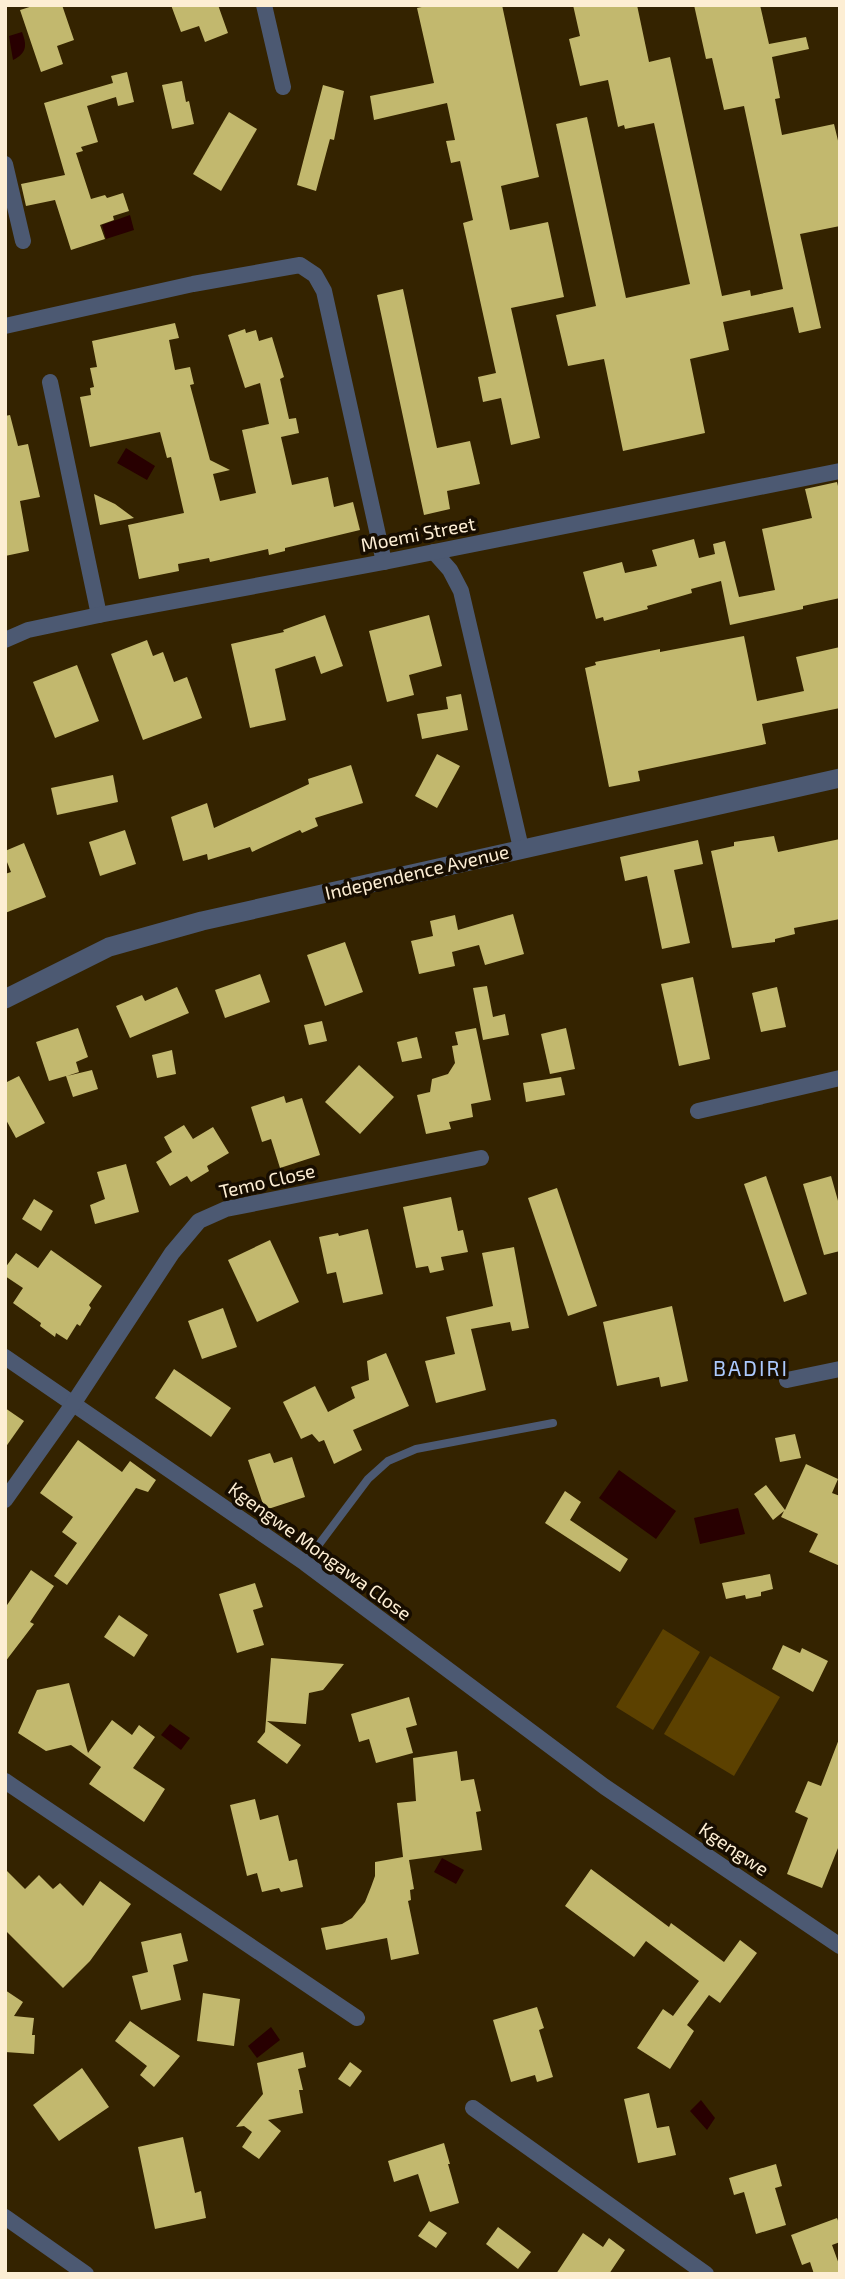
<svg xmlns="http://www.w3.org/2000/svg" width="845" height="2279" font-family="'Exo 2',sans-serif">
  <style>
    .park { fill: #5c4100 }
    .water { fill: #280001 }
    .building { fill: #c2b86e }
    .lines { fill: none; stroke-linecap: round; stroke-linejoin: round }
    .service { stroke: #4c5972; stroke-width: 8 }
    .minor { stroke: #4c5972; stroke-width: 16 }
    .tertiary { stroke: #4c5972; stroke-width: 19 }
    .labels { text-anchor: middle; stroke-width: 7; stroke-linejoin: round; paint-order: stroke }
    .street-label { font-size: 19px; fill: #fdeed4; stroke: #170d00 }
    .neighbourhood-label { font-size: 21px; letter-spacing: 2px; fill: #acc9fd; stroke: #170d00 }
  </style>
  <rect width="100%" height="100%" fill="#342300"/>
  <g class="park">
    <path d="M663,1629L700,1652L653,1730L616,1707Z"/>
    <path d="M710,1656L780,1697L734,1776L664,1734Z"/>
  </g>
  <g class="water">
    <path d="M22,32C27,45 27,53 13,60L9,36Z"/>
    <path d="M130,215L134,230L106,239L102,225Z"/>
    <path d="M126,448L155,466L147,480L117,463Z"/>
    <path d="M619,1470L676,1511L656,1539L599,1498Z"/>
    <path d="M738,1508L745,1534L700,1544L694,1518Z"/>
    <path d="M170,1724L190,1738L181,1750L161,1735Z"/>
    <path d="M442,1858L464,1870L456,1884L434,1872Z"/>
    <path d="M271,2027L280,2040L257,2058L248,2046Z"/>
    <path d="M701,2100L715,2118L707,2130L690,2111Z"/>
  </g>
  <g class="building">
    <path d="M36,5H62L74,40L57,46L63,64L41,72L20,10Z"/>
    <path d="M171,5H218L228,33L205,42L199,26L181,32Z"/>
    <path d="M431,5H502L539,177L501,186L510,230L548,222L564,297L511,308L540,438L511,445L501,398L483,402L478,377L496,373L463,223L473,220L460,161L451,163L446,141L455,140L447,103L374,120L370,96L434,83L417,8Z"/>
    <path d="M573,5H637L649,62L670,57L722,296L750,290L751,296L783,289L744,106L724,110L712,58L706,59L694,5H760L769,44L806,37L809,49L772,57L780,98L775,99L782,135L834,124L840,149V226L800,234L821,328L799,333L793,307L723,322L729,350L690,359L705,433L623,451L604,359L568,366L556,315L596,306L556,124L587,117L626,298L690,284L654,123L625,129L624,125L618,127L608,80L580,86L569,39L580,36Z"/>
    <path d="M127,72L134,102L118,106L116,97L87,106L98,142L81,147L83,151L76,153L91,199L105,195L107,198L123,193L129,211L113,216L114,220L100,225L105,239L71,250L55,200L26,206L21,184L65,175L44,103L113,83L111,76Z"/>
    <path d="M182,81L186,102L189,101L194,124L172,129L162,85Z"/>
    <path d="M323,85L344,91L334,140L330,139L316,191L297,185Z"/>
    <path d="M229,112L257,129L221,191L193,174Z"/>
    <path d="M403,289L437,448L470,441L480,484L447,491L450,509L424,515L377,295Z"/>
    <path d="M175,323L179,338L169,340L175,370L190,367L194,384L190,385L210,460L230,470L213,474L220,501L256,493L242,430L269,424L260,383L245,388L228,335L245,329L246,333L256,330L259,341L272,337L284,377L280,379L289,419L296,418L299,433L281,437L292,485L328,477L334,507L353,502L360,530L285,548V551L269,555L268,549L210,562L209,558L178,564L179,571L139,579L128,525L184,513L171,457L167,458L160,432L90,447L80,397L91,395L90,388L94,387L90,368L97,367L92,341Z"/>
    <path d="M10,415L18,446L28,444L40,497L20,501L29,551L5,556V416Z"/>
    <path d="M837,482L840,494V598L803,606V609L730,625L721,581L691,589L692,593L647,606L648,609L604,621L603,617L596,619L583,572L622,562L625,573L657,566L652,550L694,539L699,558L715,554L713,544L725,541L739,597L775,590L762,529L812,518L805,489Z"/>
    <path d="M94,494L115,504L134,518L100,525Z"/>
    <path d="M325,615L343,666L321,674L315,656L275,669L286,720L250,728L231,644L284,632L283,630Z"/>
    <path d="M429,615L442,666L409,675L414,695L387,702L369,631Z"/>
    <path d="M744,636L757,701L804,691L796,657L840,647V708L762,724L766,744L638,771L640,781L609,787L585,668L596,665L595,662L660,649V652Z"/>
    <path d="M147,640L153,656L163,652L174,682L187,677L202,718L143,740L111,654Z"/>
    <path d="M77,665L99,721L55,738L33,682Z"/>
    <path d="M461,694L468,730L422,739L417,714L448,709L446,697Z"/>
    <path d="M437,754L460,766L437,808L415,796Z"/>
    <path d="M351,765L363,803L315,818L318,826L302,833L300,830L252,852L250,847L208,860L207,854L183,861L171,817L207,803L214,828L309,784L308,779Z"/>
    <path d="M113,775L118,802L57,815L51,788Z"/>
    <path d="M125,830L136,864L100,876L89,842Z"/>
    <path d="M774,836L778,852L840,839V919L794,928L795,934L775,939V942L732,948L711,851L734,846V842Z"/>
    <path d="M698,840L703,864L674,870L690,943L662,949L647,876L625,881L620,857Z"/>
    <path d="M24,843L46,897L5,913V874L11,872L5,857V851Z"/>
    <path d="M513,914L524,954L485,965L479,945L452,952L455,966L419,974L411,941L433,936L430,921L455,915L458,930Z"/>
    <path d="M345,942L363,992L325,1006L307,955Z"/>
    <path d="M260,974L270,1002L225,1018L215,990Z"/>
    <path d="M693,977L710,1059L679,1066L661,984Z"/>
    <path d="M487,986L493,1017L505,1014L509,1035L483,1040L473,988Z"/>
    <path d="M177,987L189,1013L130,1038L116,1006L142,995L145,1001Z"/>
    <path d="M777,987L786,1027L761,1032L752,993Z"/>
    <path d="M322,1021L327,1041L309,1045L304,1025Z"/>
    <path d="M78,1028L88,1057L76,1062L79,1072L67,1076L92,1070L98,1089L73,1097L66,1076L49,1081L36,1042Z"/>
    <path d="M476,1028L491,1100L471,1104L473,1117L449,1122L451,1129L426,1134L417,1095L430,1092L432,1079L448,1074L455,1063L452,1046L458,1045L455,1032Z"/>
    <path d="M566,1028L575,1069L550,1074L541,1034Z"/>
    <path d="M417,1037L422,1058L402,1062L397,1042Z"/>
    <path d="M172,1050L176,1074L157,1078L152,1055Z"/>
    <path d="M359,1065L394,1097L360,1134L325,1102Z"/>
    <path d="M19,1076L45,1123L16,1138L5,1118V1083Z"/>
    <path d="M561,1077L565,1095L526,1102L523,1083Z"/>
    <path d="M284,1096L286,1103L302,1098L320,1155L280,1168L271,1139L262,1142L251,1107Z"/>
    <path d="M184,1125L193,1139L213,1127L229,1153L207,1166L209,1171L191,1182L187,1176L170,1186L156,1162L172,1152L164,1137Z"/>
    <path d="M126,1164L139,1212L95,1224L90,1205L105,1199L97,1172Z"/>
    <path d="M766,1176L807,1294L784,1302L744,1184Z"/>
    <path d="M831,1176L840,1208V1251L824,1255L803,1184Z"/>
    <path d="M557,1188L597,1306L568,1316L528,1198Z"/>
    <path d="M451,1197L458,1231L463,1230L468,1252L441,1257L444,1270L430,1273L428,1266L416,1268L403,1207Z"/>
    <path d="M34,1199L53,1211L41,1231L22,1219Z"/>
    <path d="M368,1229L383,1294L343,1303L336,1272L327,1274L319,1237L338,1233L339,1236Z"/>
    <path d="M270,1240L299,1302L257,1322L228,1260Z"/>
    <path d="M514,1247L529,1328L512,1331L510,1322L471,1329L486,1390L436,1403L425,1361L455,1354L446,1317L493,1306L482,1253Z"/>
    <path d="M51,1250L102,1286L89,1305L91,1308L80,1326L77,1324L67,1340L56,1333L55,1337L40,1326L41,1323L13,1303L23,1288L5,1276V1268L16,1253L38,1268Z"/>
    <path d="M672,1306L688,1381L661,1387L659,1377L617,1386L603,1322Z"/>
    <path d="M223,1308L237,1347L202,1359L188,1321Z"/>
    <path d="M386,1353L409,1406L353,1430L362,1450L334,1464L324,1440L319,1442L312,1434L301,1439L283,1402L315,1386L328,1412L355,1398L351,1387L369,1380L367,1361Z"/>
    <path d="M174,1369L231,1408L211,1437L155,1398Z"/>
    <path d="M5,1408L24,1421L5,1448Z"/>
    <path d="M795,1434L801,1458L780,1462L775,1438Z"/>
    <path d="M78,1440L122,1472L130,1461L156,1480L148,1492L136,1488L67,1585L54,1576L77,1543L62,1532L73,1517L40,1493Z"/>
    <path d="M270,1453L274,1463L292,1457L305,1497L265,1510L248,1460Z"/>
    <path d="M806,1464L838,1479L832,1493L840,1496V1566L809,1552L818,1534L781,1517L784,1511L773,1520L754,1494L766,1485L785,1510Z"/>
    <path d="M565,1491L581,1502L570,1520L628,1559L620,1572L545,1523Z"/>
    <path d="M31,1570L54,1586L30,1622L34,1624L5,1662V1608Z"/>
    <path d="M770,1574L773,1589L761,1592V1596L746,1599L745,1595L726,1599L722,1583Z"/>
    <path d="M255,1583L263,1607L253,1610L264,1645L237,1653L219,1594Z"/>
    <path d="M119,1615L148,1635L134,1657L104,1637Z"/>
    <path d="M783,1645L800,1653L802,1648L828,1661L813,1692L772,1669Z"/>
    <path d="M271,1658L344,1664L323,1690L309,1693L306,1724L267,1721L301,1745L287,1764L257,1742L265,1732Z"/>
    <path d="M69,1683L88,1753L112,1720L132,1735L139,1725L155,1737L133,1768L165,1789L144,1822L89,1784L101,1767L71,1745L46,1751L18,1733L37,1690Z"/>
    <path d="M409,1697L417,1725L406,1728L413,1753L376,1763L369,1739L359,1742L351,1714Z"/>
    <path d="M839,1739L840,1843L822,1888L787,1874L808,1818L795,1812L808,1781L821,1786Z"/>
    <path d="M457,1751L461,1781L474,1779L481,1811L476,1812L482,1850L409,1860L414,1889L410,1890L411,1900L408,1901L419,1954L391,1960L387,1938L326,1950L321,1928L342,1924L352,1918L365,1902L371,1887L375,1876V1862L403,1857L397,1803L416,1801L413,1758Z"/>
    <path d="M255,1799L260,1820L278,1815L289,1861L297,1859L303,1887L281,1892L279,1888L262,1892L257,1873L247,1876L230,1805Z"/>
    <path d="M5,1869L25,1889L39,1875L53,1889L60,1883L83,1906L100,1881L131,1904L90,1961L63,1988L5,1930Z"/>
    <path d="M591,1869L669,1927L671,1923L724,1962L740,1940L757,1953L720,2003L709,1995L687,2025L694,2031L670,2069L637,2048L663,2009L673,2016L699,1981L646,1941L634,1957L565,1906Z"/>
    <path d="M181,1933L188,1961L173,1965L181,2000L141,2010L132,1976L148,1972L141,1942Z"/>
    <path d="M5,1990L23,2002L14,2016L34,2018L32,2035H35L34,2054L5,2052Z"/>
    <path d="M203,1993L240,1999L234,2046L197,2041Z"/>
    <path d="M537,2007L544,2028L539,2030L553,2077L537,2082L535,2075L511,2082L493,2020Z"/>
    <path d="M130,2021L180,2056L154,2087L140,2075L147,2066L115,2041Z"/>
    <path d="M303,2052L306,2067L298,2069L303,2090H299L303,2113L268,2120L281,2131L259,2159L242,2147L252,2132L244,2126L236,2127L263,2094L257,2063Z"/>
    <path d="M350,2062L362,2071L350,2087L338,2079Z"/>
    <path d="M82,2068L109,2107L59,2141L33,2105Z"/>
    <path d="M649,2093L657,2128L669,2126L676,2155L638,2163L624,2099Z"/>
    <path d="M183,2137L195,2193L201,2191L206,2218L155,2229L138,2147Z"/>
    <path d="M444,2143L450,2164H448L459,2203L430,2212L418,2174L394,2182L388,2161Z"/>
    <path d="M776,2164L782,2186L775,2188L786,2225L756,2234L744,2192L734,2195L729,2178Z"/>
    <path d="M837,2218L840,2226V2242L832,2245L840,2267V2274H814L810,2262L802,2265L791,2235Z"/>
    <path d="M429,2221L447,2233L436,2248L418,2236Z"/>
    <path d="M498,2227L531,2252L518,2269L486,2244Z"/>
    <path d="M583,2233L603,2247L609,2238L625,2250L609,2274H556Z"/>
  </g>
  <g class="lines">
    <path class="service" d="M305,1563L368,1479L388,1461L416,1449L553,1423"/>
    <g class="minor">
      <path d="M264,5L283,87"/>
      <path d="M5,164L23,241"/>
      <path d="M5,326L193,284L300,265L315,275L324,291L384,562"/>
      <path d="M50,382L99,615"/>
      <path d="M434,552L450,570L461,591L521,848"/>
      <path d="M5,640L28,630L99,615L384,562L840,471"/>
      <path d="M698,1111L840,1078"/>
      <path d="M5,1357L305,1563L605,1787L840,1946"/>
      <path d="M787,1380L840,1369"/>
      <path d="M5,1500L73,1404L172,1253L199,1221L226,1209L481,1158"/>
      <path d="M5,1781L357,2018"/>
      <path d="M473,2108L706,2274"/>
      <path d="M5,2217L86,2274"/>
    </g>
    <path class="tertiary" d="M5,999L109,947L202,921L840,778"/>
  </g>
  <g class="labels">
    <g class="street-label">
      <text transform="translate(418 534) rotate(-11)" y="7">Moemi Street</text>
      <text transform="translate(417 872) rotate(-13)" y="7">Independence Avenue</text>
      <text transform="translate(267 1181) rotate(-13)" y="7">Temo Close</text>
      <text transform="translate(320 1551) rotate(36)" y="7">Kgengwe Mongawa Close</text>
      <text transform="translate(734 1849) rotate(34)" y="7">Kgengwe</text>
    </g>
    <g class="neighbourhood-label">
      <text x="751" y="1376">BADIRI</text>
    </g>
  </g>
  <rect width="845" height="2279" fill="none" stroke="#fdeed4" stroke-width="14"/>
</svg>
